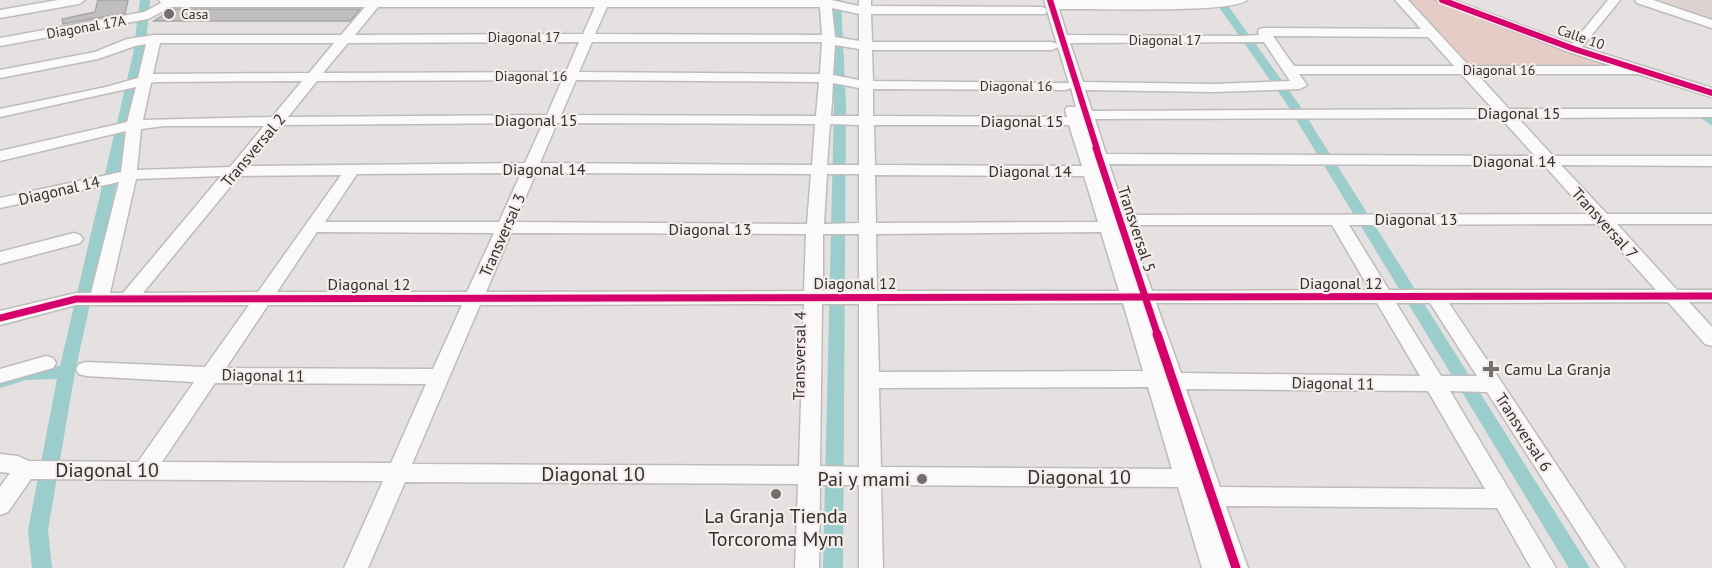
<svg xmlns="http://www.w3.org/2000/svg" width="1712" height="568" font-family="'PT Sans',sans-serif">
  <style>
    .built { fill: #ddd3d0 }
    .green { fill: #e6ccc6 }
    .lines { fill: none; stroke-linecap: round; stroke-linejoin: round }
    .canal { fill: #9acdcc; fill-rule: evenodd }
    .building { fill: #c1bebe; stroke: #a8a6a5; stroke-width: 1.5 }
    .minor-casing { stroke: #bebbbb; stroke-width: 3 }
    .minor { fill: #fbfafa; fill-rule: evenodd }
    .cycleway-far2-casing { stroke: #f4edeb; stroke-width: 9 }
    .cycleway-far1-casing { stroke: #f4edeb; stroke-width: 10 }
    .cycleway-casing { stroke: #f4edeb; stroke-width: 13 }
    .cycleway-far2 { stroke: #d6006c; stroke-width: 6 }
    .cycleway-far1 { stroke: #d6006c; stroke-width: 7 }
    .cycleway { stroke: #d6006c; stroke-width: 9 }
    .poi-dot { fill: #726f6e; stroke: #f4edeb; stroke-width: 2 }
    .labels { text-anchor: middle; stroke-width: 4.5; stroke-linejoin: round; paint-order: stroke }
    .far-poi-label { font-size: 14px; fill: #343131; stroke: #f4edeb; text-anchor: start }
    .far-street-label { font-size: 14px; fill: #343131; stroke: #f4edeb }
    .street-label { font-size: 16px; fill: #343131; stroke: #f4edeb }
    .poi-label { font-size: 16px; fill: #343131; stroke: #f4edeb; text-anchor: start }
    .near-street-label { font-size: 20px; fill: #343131; stroke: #f4edeb }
    .near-poi-label { font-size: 20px; fill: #343131; stroke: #f4edeb; text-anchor: end }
  </style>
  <rect width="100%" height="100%" fill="#e5e1e0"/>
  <path class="built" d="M1655,0H1712V20Z"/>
  <path class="green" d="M1401,0H1442L1637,70H1466Z"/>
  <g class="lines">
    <g class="canal">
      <path d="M140,0H150L145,54L75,372L48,530L52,568H32L28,530L57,379L26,380L0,388V376L26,368L60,366L133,54Z"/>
      <path d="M831,0H841L846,104L843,568H823L834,104Z"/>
      <path d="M1214,0H1224L1298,103L1590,568H1569L1286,103Z"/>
      <path d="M1703,111L1712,116V126L1697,115Z"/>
    </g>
  </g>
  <g class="building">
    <path d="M98,0H128L125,13L63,24L62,19L95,12Z"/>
    <path d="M172,9H360L350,21H154Z"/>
  </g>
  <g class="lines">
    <g class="minor-casing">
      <g id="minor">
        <path d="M58,0H85L79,4L0,18V10Z"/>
        <path d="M159,0H831L859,6V0H871V6L1041,7L1045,8L1047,11L1045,14H871L872,42H1052L1057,44L1044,0H1247C1232,14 1088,8 1059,9L1067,35L1241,36L1259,35L1258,32L1259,29L1264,28L1421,29L1395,0H1408L1469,66H1613L1569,52L1436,0H1453L1572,44L1608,0H1620L1582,47L1712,88V97L1638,74H1477L1509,109H1712V117L1518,118L1553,156H1712V166L1561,165L1607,214H1712V224H1617L1677,290H1712V302H1689L1712,327V346L1705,344L1668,302L1449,303L1625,568H1600L1487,392L1450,391L1556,568H1531L1497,508L1226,506L1248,568H1202L1178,487L881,485L883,568H859V485H820L819,568H795L798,484L405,482L368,568H344L383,481L31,479L8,512L0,515V487L10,473L0,472V454L18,456L29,461L138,462L194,382L86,376L79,374L76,369L79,364L86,362L205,367L249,305H76L0,325V311L76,293H91L119,182L0,208V198L121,172L126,131L0,161V151L127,122L136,87L0,117V109L106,87L138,78L146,44L135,46L98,59L0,78V70L95,52L127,39L154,35H341L365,7H171L148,19L0,46V38L144,12L161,3ZM378,7H595L583,34L355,35ZM607,7H820L822,35L595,34ZM832,8L859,14V41L835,37ZM1273,36L1428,37L1454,66H1294ZM579,42L566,72L323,73L348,43ZM592,42H822L820,74L579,72ZM1264,42L1290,81L1214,84L1083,82L1070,43ZM160,43H334L309,73L153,74ZM835,45L859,49V80L833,75ZM1058,47L1069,83L873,81L872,50H1052ZM1299,74H1461L1493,109L1092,111L1085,90L1214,92L1300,89L1307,85ZM562,80L547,115L288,117L317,81ZM576,80L819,82L816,116L561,115ZM302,81L272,117L143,120L151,83L155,82ZM833,83L859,88V116H831ZM1071,88L1076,107H1067L1065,110L1067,117L873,116V89L1065,90ZM1501,118L1535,156L1106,154L1095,119ZM543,123L525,163L247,166L280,125ZM557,123L815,124L812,165L540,163ZM830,124L859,125V165H827ZM874,125H1069L1082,166L875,165ZM164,126H264L230,167L137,170L141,129ZM1109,164L1544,165L1588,214L1126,215ZM521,173L499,222H325L357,174ZM536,173L811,174L807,224L515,222ZM827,174H859V223L824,224ZM341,175L258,292L143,293L239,176ZM875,175L1084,176L1098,222L876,223ZM221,176L123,293H110L136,179ZM1597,224L1656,290H1389L1349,225ZM1129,225H1332L1370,290L1152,291ZM317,232L494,233L467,292H277ZM1101,232L1119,291H877L876,234ZM511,233L806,234L804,291L486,292ZM823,234H859V291H823ZM1123,303L1143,371L879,372L877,304ZM1156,303H1377L1420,376L1181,373ZM1396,303H1430L1477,376H1441ZM804,304L799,466L412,464L480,305ZM822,304H859V467L820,466ZM268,305H462L433,369L226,368ZM215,383L426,384L391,463L162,462ZM1148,387L1172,469L881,467L879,388ZM1186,389L1428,391L1485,489L1220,487Z"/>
        <path d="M1635,0H1653L1712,20V28L1637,3Z"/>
        <path d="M74,233L80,235L83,239L80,243L0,264V252Z"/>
        <path d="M46,356L53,358L56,363L53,368L0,383V369Z"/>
      </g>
    </g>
    <use href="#minor" class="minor"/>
    <g class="cycleway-far2-casing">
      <g id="cycleway-far2">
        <path d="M1050,0L1097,149"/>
        <path d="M1442,0L1574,49L1712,93"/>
      </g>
    </g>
    <g class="cycleway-far1-casing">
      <g id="cycleway-far1">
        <path d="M1096,148L1158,336"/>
        <path d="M0,318L76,299L1712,296"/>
      </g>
    </g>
    <g class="cycleway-casing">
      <path id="cycleway" d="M1157,334L1236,568"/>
    </g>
    <use href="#cycleway-far2" class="cycleway-far2"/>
    <use href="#cycleway-far1" class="cycleway-far1"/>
    <use href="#cycleway" class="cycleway"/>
  </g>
  <g class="poi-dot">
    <circle cx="169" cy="14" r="6"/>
    <path d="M1488 360h6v6h6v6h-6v6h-6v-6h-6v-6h6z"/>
    <circle cx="922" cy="479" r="6"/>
    <circle cx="776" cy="494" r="6"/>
  </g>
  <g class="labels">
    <g class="far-poi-label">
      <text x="181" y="19">Casa</text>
    </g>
    <g class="far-street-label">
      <text transform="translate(86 27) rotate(-10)" y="5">Diagonal 17A</text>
      <text x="524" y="42">Diagonal 17</text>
      <text transform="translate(1581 37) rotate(19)" y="5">Calle 10</text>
      <text x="1165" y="45">Diagonal 17</text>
      <text x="1499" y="75">Diagonal 16</text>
      <text x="531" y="81">Diagonal 16</text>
      <text x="1016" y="91">Diagonal 16</text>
    </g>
    <g class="street-label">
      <text x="1519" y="119">Diagonal 15</text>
      <text x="536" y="126">Diagonal 15</text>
      <text x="1022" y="127">Diagonal 15</text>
      <text transform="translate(253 150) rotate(-50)" y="6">Transversal 2</text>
      <text x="1514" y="167">Diagonal 14</text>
      <text x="544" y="175">Diagonal 14</text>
      <text x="1030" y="177">Diagonal 14</text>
      <text transform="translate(59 190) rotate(-13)" y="6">Diagonal 14</text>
      <text x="1416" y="225">Diagonal 13</text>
      <text transform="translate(1605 223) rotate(48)" y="6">Transversal 7</text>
      <text x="710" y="235">Diagonal 13</text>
      <text transform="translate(1137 229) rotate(72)" y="6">Transversal 5</text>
      <text transform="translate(502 235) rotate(-66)" y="6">Transversal 3</text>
      <text x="855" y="289">Diagonal 12</text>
      <text x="1341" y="289">Diagonal 12</text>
      <text x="369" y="290">Diagonal 12</text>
      <text transform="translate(799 356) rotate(-89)" y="6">Transversal 4</text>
      <text transform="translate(263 375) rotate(1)" y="6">Diagonal 11</text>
      <text transform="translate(1333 383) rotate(1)" y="6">Diagonal 11</text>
      <text transform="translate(1524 432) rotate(57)" y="6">Transversal 6</text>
    </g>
    <g class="poi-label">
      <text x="1504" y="375">Camu La Granja</text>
    </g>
    <g class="near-street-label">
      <text x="107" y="477">Diagonal 10</text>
      <text x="593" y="481">Diagonal 10</text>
      <text x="1079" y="484">Diagonal 10</text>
    </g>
    <g class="near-poi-label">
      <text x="910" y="486">Pai y mami</text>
      <text x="776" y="523" text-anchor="middle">La Granja Tienda<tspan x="776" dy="23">Torcoroma Mym</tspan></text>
    </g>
  </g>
</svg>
